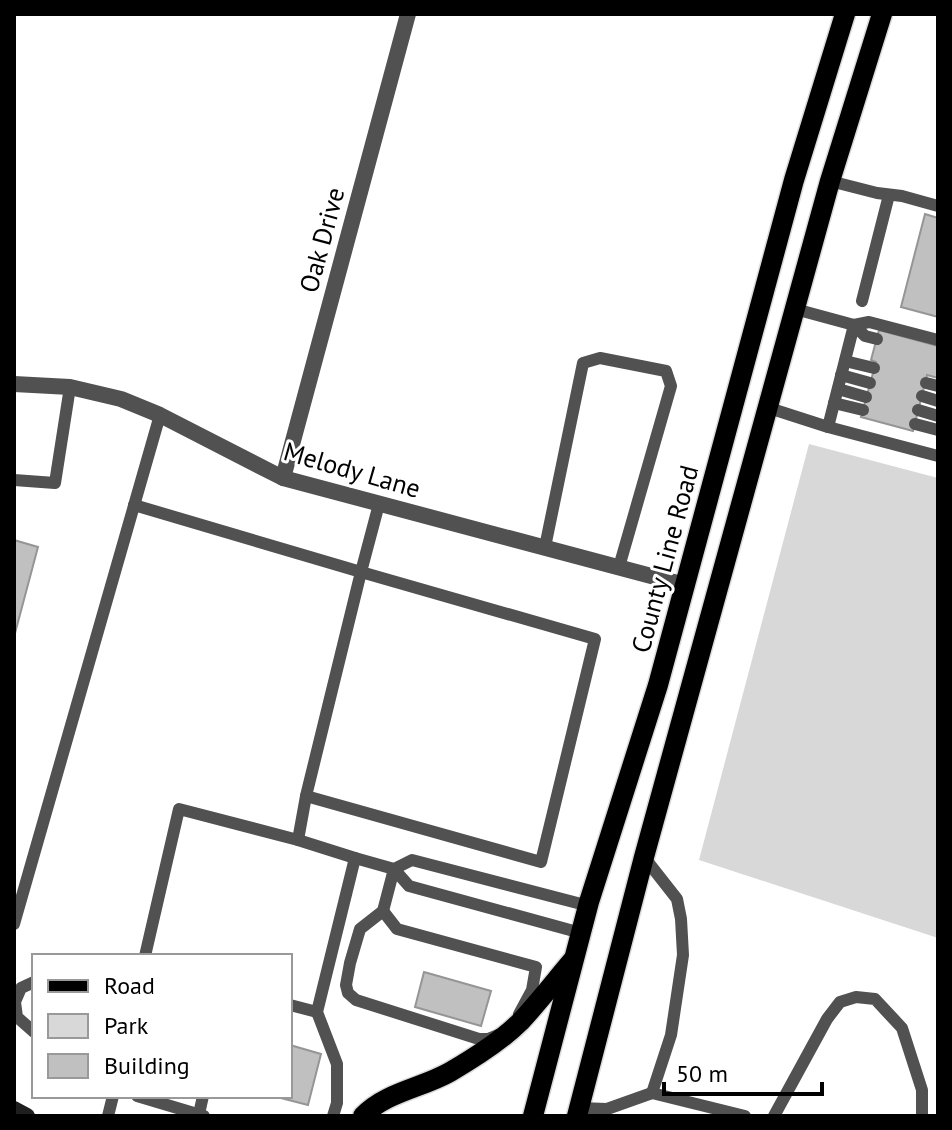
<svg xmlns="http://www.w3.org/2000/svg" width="952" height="1130" font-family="'PT Sans',sans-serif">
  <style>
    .green { fill: #d8d8d8 }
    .building { fill: #c0c0c0; stroke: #959595; stroke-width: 2 }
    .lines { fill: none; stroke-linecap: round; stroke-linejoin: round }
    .primary-casing { stroke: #dbdbdb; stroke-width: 23 }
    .lane { stroke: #515151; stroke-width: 12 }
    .street { stroke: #515151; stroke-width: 16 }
    .secondary { stroke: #1e1e1e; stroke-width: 16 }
    .primary { stroke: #000; stroke-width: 20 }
    .labels { text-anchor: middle; stroke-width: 6; stroke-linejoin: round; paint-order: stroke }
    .street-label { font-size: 26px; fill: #000; stroke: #fff }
  </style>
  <rect width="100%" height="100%" fill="#fff"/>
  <path class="green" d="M809,444L938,478V938L699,860Z"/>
  <g class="building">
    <path d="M925,214L938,218V317L901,307Z"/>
    <path d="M879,330L938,346V378L927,375L913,431L861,417L876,362L871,360Z"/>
    <path d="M14,540L38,547L14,637Z"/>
    <path d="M424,972L491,991L481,1026L415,1007Z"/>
    <path d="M290,1045L321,1054L308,1105L273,1096H290Z"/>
  </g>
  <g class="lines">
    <g class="primary-casing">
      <g id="primary">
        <path d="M363,1116C386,1092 422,1088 450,1072C474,1058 500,1042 520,1022C538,1003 555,981 572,961"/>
        <path d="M533,1116L589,902L658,685L794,180L845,14"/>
        <path d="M577,1116L644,857L830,181L882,14"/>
      </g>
    </g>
    <g class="lane">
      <path d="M830,181L877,193L902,196L938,206"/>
      <path d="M862,301L889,195"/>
      <path d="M795,309L854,325L869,322L938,340"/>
      <path d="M845,361L874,368"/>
      <path d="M841,375L870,383"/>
      <path d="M926,383L938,386"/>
      <path d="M838,389L866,397"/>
      <path d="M922,396L938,401"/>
      <path d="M834,403L863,410"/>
      <path d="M769,408L828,427L938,456"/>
      <path d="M918,410L938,416"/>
      <path d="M915,424L938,430"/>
      <path d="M828,427L854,325L865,336L877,339"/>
      <path d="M14,480L55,483L70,387"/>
      <path d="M134,505L361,572L306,796L541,862L595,639L361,572L379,504"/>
      <path d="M545,547L583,363L600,358L666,371L671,386L619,567"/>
      <path d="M298,840L355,858"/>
      <path d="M644,857L677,899L681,919L683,955L671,1035L652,1093L745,1116"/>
      <path d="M383,911L397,929L536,967L532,990L519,1014"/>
      <path d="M14,924L160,415"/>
      <path d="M145,956L179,809L298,840L306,796"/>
      <path d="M34,982L21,988L15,1002L17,1017L34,1032"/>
      <path d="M290,1005L317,1012"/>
      <path d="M498,1035L488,1039H479L356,1000L348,993L346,985L350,963L360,929L383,911L394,869L412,860L589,906"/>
      <path d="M137,1096L204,1116"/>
      <path d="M579,1108L607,1109L652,1093"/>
      <path d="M199,1114L203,1096"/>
      <path d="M108,1116L113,1096"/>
      <path d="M333,1116L337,1103V1064L317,1012L355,858L394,869L409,886L581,933"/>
      <path d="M774,1116L827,1019L840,1002L856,997L875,999L902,1028L922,1090V1116"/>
    </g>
    <g class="street">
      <path d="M14,384L70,387L121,399L160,415L283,478L685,585"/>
      <path d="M283,478L408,14"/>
    </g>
    <path class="secondary" d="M14,1109L27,1116"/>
    <use href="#primary" class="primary"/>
  </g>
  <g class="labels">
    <g class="street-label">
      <text transform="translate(322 240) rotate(-75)" y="9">Oak Drive</text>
      <text transform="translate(352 470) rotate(16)" y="9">Melody Lane</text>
      <text transform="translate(665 559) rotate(-75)" y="9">County Line Road</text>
    </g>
  </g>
  <rect width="952" height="1130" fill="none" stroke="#000000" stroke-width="32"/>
  <rect x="32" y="954" width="260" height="144" fill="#ffffff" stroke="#999999" stroke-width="2"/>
  <rect x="48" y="980" width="40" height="12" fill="#000000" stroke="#999999" stroke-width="2"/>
  <text x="104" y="994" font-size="24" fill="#000000">Road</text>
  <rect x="48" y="1014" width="40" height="24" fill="#d8d8d8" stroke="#999999" stroke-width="2"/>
  <text x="104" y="1034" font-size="24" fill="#000000">Park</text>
  <rect x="48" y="1054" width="40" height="24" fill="#c0c0c0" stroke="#999999" stroke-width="2"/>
  <text x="104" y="1074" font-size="24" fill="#000000">Building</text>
  <path d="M664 1082v12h158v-12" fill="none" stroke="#000000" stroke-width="4"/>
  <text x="676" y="1082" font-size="24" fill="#000000" stroke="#ffffff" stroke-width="6" paint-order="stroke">50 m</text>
</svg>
